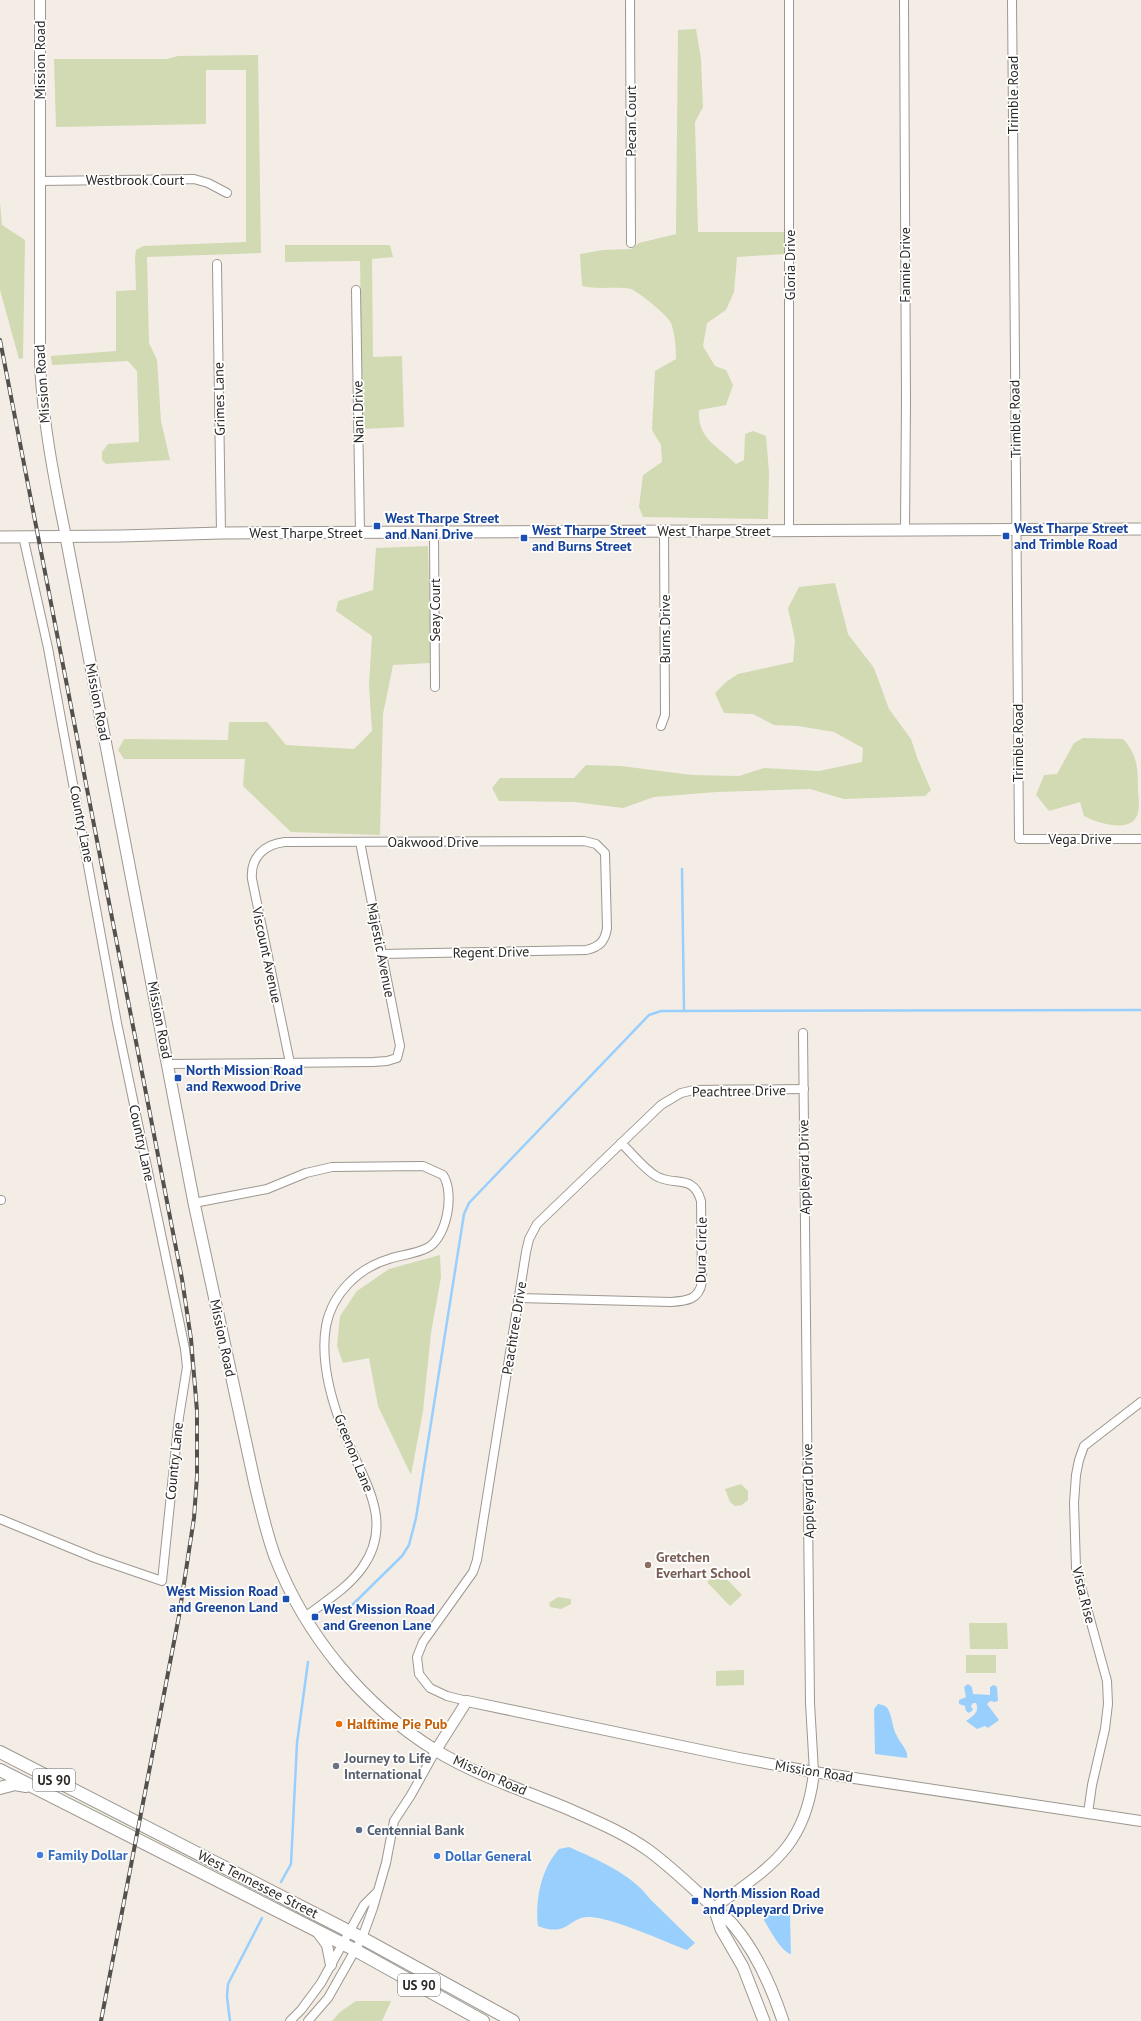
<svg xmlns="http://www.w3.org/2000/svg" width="1141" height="2021" font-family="'PT Sans',sans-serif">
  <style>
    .green { fill: #d1dab2 }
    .water { fill: #99cffd }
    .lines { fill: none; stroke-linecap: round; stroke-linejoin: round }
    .stream { stroke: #99cffd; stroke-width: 2.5 }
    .minor-casing { stroke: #9d9790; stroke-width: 10 }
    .tertiary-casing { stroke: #9d9790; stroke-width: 12 }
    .secondary-casing { stroke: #9d9790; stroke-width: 13 }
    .primary-casing { stroke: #9d9790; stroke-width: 14 }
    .minor { stroke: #fff; stroke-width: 8 }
    .tertiary { stroke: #fff; stroke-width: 10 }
    .secondary { stroke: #fff; stroke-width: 11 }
    .primary { stroke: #fff; stroke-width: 12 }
    .rail-casing { stroke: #54514d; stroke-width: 4 }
    .rail { stroke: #fff; stroke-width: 2.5; stroke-dasharray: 8; stroke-linecap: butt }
    .transit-dot { fill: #1a4fb4; stroke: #fff; stroke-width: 1.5 }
    .education-dot { fill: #8d6e63; stroke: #fff; stroke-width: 1.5 }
    .food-dot { fill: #e8710a; stroke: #fff; stroke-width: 1.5 }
    .worship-dot { fill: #6b7280; stroke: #fff; stroke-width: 1.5 }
    .service-dot { fill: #5c6f8a; stroke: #fff; stroke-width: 1.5 }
    .shop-dot { fill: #3f7fe0; stroke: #fff; stroke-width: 1.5 }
    .labels { text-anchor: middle; stroke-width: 3.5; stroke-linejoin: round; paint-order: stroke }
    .shield { fill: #fff; stroke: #6a6866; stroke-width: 1 }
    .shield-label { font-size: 13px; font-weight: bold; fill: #2a2825 }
    .street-label { font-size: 14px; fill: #2a2825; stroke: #fff }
    .transit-label { font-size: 14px; font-weight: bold; fill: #164399; stroke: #fff; text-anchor: start }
    .education-label { font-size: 14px; font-weight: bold; fill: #785e54; stroke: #fff; text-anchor: start }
    .food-label { font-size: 14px; font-weight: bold; fill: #c56008; stroke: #fff; text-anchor: start }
    .worship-label { font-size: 14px; font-weight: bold; fill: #5b616d; stroke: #fff; text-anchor: start }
    .service-label { font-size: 14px; font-weight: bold; fill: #4e5e75; stroke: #fff; text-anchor: start }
    .shop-label { font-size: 14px; font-weight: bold; fill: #366cbe; stroke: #fff; text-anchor: start }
  </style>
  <rect width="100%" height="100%" fill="#f4ede6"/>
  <g class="green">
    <path d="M696,29L701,59L703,107L695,122L698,232H784L785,254L737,257L734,292L726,310L707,323L703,346L715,366L726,370L733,385L726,405L699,410C697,439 718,446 736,464L744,460L745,434L753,431L766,436L769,472L768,519L643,517L639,507L643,475L662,462L661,445L652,430L655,371L676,359C676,347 675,334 671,323C668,316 639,292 631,289C617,286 598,290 582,286L580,254L603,250L631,249L639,243L676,234L678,30Z"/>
    <path d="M258,55L261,253L147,257L149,343L157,360L161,421L170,460L106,464L102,460V452L108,444L139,442L137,371L128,361L52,365L51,356L116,351V291L136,290L135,258L136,250L143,246L246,242V70H206V124L56,127L54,59H167L178,56Z"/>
    <path d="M0,202L2,225L25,240L23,358L19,359L0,290Z"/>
    <path d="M285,245H390L393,257L372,259L373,357L402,356L404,427L363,429L360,261L285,262Z"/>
    <path d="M428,546L431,663L393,665L383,714L380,835L291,832L243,786L245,759H124L118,750L124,739L228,740L229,722H267L286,745L354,749L372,731L369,685L372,636L336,611L338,601L373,590L376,548Z"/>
    <path d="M835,583L848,634L874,668L889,709L911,739L918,760L931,790L925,796L844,799L810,789L717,792L654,797L623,808L574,802L499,801L492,788L500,778H574L586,765L621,766L692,775L739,776L764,768L819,771L862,762L863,748L834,732L798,726L774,725L753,714L724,713L715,693L726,682L738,674L793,662L795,640L788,608L799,587Z"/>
    <path d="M1083,738L1123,739C1137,754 1138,768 1138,788C1138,795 1140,805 1138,812C1134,835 1097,823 1084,816L1080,802L1049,811L1036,795L1044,775L1057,774L1074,743Z"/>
    <path d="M440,1255L441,1277L431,1333L423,1411L411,1475L378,1406L369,1358L343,1363L337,1346L340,1316L357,1291L389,1269Z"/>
    <path d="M741,1484L748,1491V1500L742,1505L735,1506L730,1502L725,1489Z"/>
    <path d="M719,1571L742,1595L730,1606L707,1582Z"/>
    <path d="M558,1597L571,1599V1604L561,1609L550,1607L549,1603Z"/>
    <path d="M969,1623H1007L1008,1649H970Z"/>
    <rect x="966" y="1655" width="30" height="18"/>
    <path d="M744,1670V1685L716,1686V1671Z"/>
    <path d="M356,2001H391L382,2021H332L340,2012Z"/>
  </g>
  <g class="water">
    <path d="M968,1684L972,1687L973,1694L990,1695V1687L994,1685L997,1687L998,1701L994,1702L990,1701L987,1704L999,1720L988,1728L985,1726L977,1729L966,1721C973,1716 980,1712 976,1703H973L971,1706L973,1710L969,1713L966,1711L965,1706L959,1704V1700L966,1697L964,1687Z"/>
    <path d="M878,1704C882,1705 886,1705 888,1709C893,1718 892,1728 897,1736C900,1743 909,1751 907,1758L875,1754L874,1709Z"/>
    <path d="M569,1847C596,1859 632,1874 650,1899L695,1943L687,1950C663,1941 613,1918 590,1917C568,1916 569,1938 538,1926C535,1900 541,1869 559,1849Z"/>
    <path d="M770,1908L790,1915L791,1954C781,1952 769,1928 764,1920V1916Z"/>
  </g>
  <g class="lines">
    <g class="stream">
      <path d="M682,869L684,1011"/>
      <path d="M344,1613L402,1556L409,1545L416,1518L464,1214L469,1203L649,1015L661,1011L1141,1010"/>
      <path d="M281,1882L291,1864L297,1743L308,1662"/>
      <path d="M230,2021L227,1997L228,1984L262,1918"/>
    </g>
    <g class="minor-casing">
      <g id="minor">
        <path d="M630,0L631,243"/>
        <path d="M904,0L906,401L905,530"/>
        <path d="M1012,0L1019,839H1141"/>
        <path d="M40,181L194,179L208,183L227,193"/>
        <path d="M217,264L221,533"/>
        <path d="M356,290L360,533"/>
        <path d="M789,531V0"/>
        <path d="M434,533L435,687"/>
        <path d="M661,726L665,715L664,531"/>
        <path d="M803,1033L810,1703L814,1772"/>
        <path d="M290,1063L252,879C250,857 265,844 285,842L584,841L596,844L605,853L607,928C605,942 599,947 586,950L382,954"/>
        <path d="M168,1064L373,1062L387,1061L397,1058L400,1046L360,842"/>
        <path d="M0,1200H1"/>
        <path d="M194,1203L267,1189L306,1173L332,1167L423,1166L443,1175C455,1193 447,1238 427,1248C415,1254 401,1255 389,1259C358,1268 332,1294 326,1326C320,1361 332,1403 345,1435C362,1479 396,1521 362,1568C348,1588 324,1602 305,1617"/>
        <path d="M519,1298L671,1302C686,1301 699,1300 702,1282L701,1201C693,1173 675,1187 656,1176C643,1168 632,1153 621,1143"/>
        <path d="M0,1519L95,1558L162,1581L179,1417L187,1367L185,1349L117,1023L48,648L23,536"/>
        <path d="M467,1701L447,1696L430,1688L419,1674L417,1657L423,1642L473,1572L477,1560L526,1252L529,1239L537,1224L661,1105L681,1093L694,1090L804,1089"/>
        <path d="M1088,1813L1092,1785L1105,1729L1108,1704L1107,1681L1076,1568L1074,1503L1076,1475L1079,1460L1084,1446L1141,1402"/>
        <path d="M290,2021L301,2010L321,1983L364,1905L376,1893"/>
        <path d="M308,2021L328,1998L362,1938L373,1908L386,1863L394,1821L411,1795L436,1750"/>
      </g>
    </g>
    <g class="tertiary-casing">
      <g id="tertiary">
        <path d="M40,0V364C43,423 54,479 66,537"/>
        <path d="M436,1750L467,1701L739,1758L814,1772L1141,1821"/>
        <path d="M714,1908C771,1866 806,1847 814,1772"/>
        <path d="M316,1930L327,1945L331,1965"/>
      </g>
    </g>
    <g class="secondary-casing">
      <g id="secondary">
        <path d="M0,537L121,536L221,533L1141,529"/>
        <path d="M66,537L194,1203L254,1480C260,1506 266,1532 275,1557C306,1636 363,1705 435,1750C476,1775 522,1790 566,1808C593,1820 623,1832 648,1850C670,1866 691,1886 711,1905C718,1912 728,1918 734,1926C757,1953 772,1988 783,2021"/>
        <path d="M714,1908L721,1929L743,1967L764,2021"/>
      </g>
    </g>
    <g class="primary-casing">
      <g id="primary">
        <path d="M0,1752L362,1938L513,2021"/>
        <path d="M0,1770L355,1950L483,2021"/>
        <path d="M0,1788L15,1784L26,1786"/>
      </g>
    </g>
    <use href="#minor" class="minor"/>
    <use href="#tertiary" class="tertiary"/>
    <use href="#secondary" class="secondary"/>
    <use href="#primary" class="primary"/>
    <g class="rail-casing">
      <path id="rail" d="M0,340L182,1279L191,1339L197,1411V1476L194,1518L179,1616L101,2021"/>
    </g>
    <use href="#rail" class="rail"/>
  </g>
  <g class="transit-dot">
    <rect x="373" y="522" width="8" height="8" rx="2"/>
    <rect x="1002" y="532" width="8" height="8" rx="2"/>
    <rect x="520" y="534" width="8" height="8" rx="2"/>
    <rect x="174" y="1074" width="8" height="8" rx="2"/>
    <rect x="282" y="1595" width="8" height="8" rx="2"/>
    <rect x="311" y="1613" width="8" height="8" rx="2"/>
    <rect x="691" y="1897" width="8" height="8" rx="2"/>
  </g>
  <circle class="education-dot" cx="648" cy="1565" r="4"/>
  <circle class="food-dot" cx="339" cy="1724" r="4"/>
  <circle class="worship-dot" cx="336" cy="1766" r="4"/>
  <circle class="service-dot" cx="359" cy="1830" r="4"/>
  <g class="shop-dot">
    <circle cx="40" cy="1855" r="4"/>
    <circle cx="437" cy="1856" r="4"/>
  </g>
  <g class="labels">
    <g class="shield">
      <rect x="33" y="1769" width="42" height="22" rx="3"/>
      <rect x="398" y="1974" width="42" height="22" rx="3"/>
    </g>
    <g class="shield-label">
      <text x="54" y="1785">US 90</text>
      <text x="419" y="1990">US 90</text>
    </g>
    <g class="street-label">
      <text transform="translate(40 60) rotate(-90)" y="5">Mission Road</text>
      <text transform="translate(1013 95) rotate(-90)" y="5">Trimble Road</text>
      <text transform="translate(631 121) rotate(-90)" y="5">Pecan Court</text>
      <text x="135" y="185">Westbrook Court</text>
      <text transform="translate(790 265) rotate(-90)" y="5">Gloria Drive</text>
      <text transform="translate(905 265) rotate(-90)" y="5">Fannie Drive</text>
      <text transform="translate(42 384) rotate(-94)" y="5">Mission Road</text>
      <text transform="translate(219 399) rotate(-91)" y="5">Grimes Lane</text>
      <text transform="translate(358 412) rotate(-91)" y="5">Nani Drive</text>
      <text transform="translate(1015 419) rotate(-91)" y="5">Trimble Road</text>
      <text x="714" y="536">West Tharpe Street</text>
      <text x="306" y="538">West Tharpe Street</text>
      <text transform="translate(435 610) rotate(-90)" y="5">Seay Court</text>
      <text transform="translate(665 629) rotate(-90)" y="5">Burns Drive</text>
      <text transform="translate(98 702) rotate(79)" y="5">Mission Road</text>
      <text transform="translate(1018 743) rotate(-90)" y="5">Trimble Road</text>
      <text transform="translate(82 824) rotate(79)" y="5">Country Lane</text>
      <text x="1080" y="844">Vega Drive</text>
      <text x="433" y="847">Oakwood Drive</text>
      <text transform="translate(381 950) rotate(79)" y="5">Majestic Avenue</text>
      <text transform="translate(491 952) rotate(-1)" y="5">Regent Drive</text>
      <text transform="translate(267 955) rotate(78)" y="5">Viscount Avenue</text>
      <text transform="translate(160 1020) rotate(79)" y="5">Mission Road</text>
      <text transform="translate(739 1091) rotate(-1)" y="5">Peachtree Drive</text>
      <text transform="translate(142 1143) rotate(78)" y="5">Country Lane</text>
      <text transform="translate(804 1167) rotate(-91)" y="5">Appleyard Drive</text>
      <text transform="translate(701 1250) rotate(-89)" y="5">Dura Circle</text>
      <text transform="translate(514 1328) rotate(-81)" y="5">Peachtree Drive</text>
      <text transform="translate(223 1338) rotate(78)" y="5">Mission Road</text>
      <text transform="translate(354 1453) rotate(68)" y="5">Greenon Lane</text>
      <text transform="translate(174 1461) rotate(-84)" y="5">Country Lane</text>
      <text transform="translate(808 1491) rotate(-91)" y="5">Appleyard Drive</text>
      <text transform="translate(1084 1595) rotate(76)" y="5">Vista Rise</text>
      <text transform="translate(814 1771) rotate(9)" y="5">Mission Road</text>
      <text transform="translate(490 1775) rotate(24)" y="5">Mission Road</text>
      <text transform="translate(258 1884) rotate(27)" y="5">West Tennessee Street</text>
    </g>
    <g class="transit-label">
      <text x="385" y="523">West Tharpe Street<tspan x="385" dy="16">and Nani Drive</tspan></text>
      <text x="1014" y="533">West Tharpe Street<tspan x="1014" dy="16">and Trimble Road</tspan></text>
      <text x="532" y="535">West Tharpe Street<tspan x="532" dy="16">and Burns Street</tspan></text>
      <text x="186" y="1075">North Mission Road<tspan x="186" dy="16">and Rexwood Drive</tspan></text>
      <text x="278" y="1596" text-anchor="end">West Mission Road<tspan x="278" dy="16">and Greenon Land</tspan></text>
      <text x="323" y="1614">West Mission Road<tspan x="323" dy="16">and Greenon Lane</tspan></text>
      <text x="703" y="1898">North Mission Road<tspan x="703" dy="16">and Appleyard Drive</tspan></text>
    </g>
    <g class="education-label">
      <text x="656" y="1562">Gretchen<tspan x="656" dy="16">Everhart School</tspan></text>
    </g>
    <g class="food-label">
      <text x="347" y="1729">Halftime Pie Pub</text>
    </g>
    <g class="worship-label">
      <text x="344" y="1763">Journey to Life<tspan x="344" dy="16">International</tspan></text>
    </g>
    <g class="service-label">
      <text x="367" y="1835">Centennial Bank</text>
    </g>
    <g class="shop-label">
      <text x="48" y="1860">Family Dollar</text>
      <text x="445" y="1861">Dollar General</text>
    </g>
  </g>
</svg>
